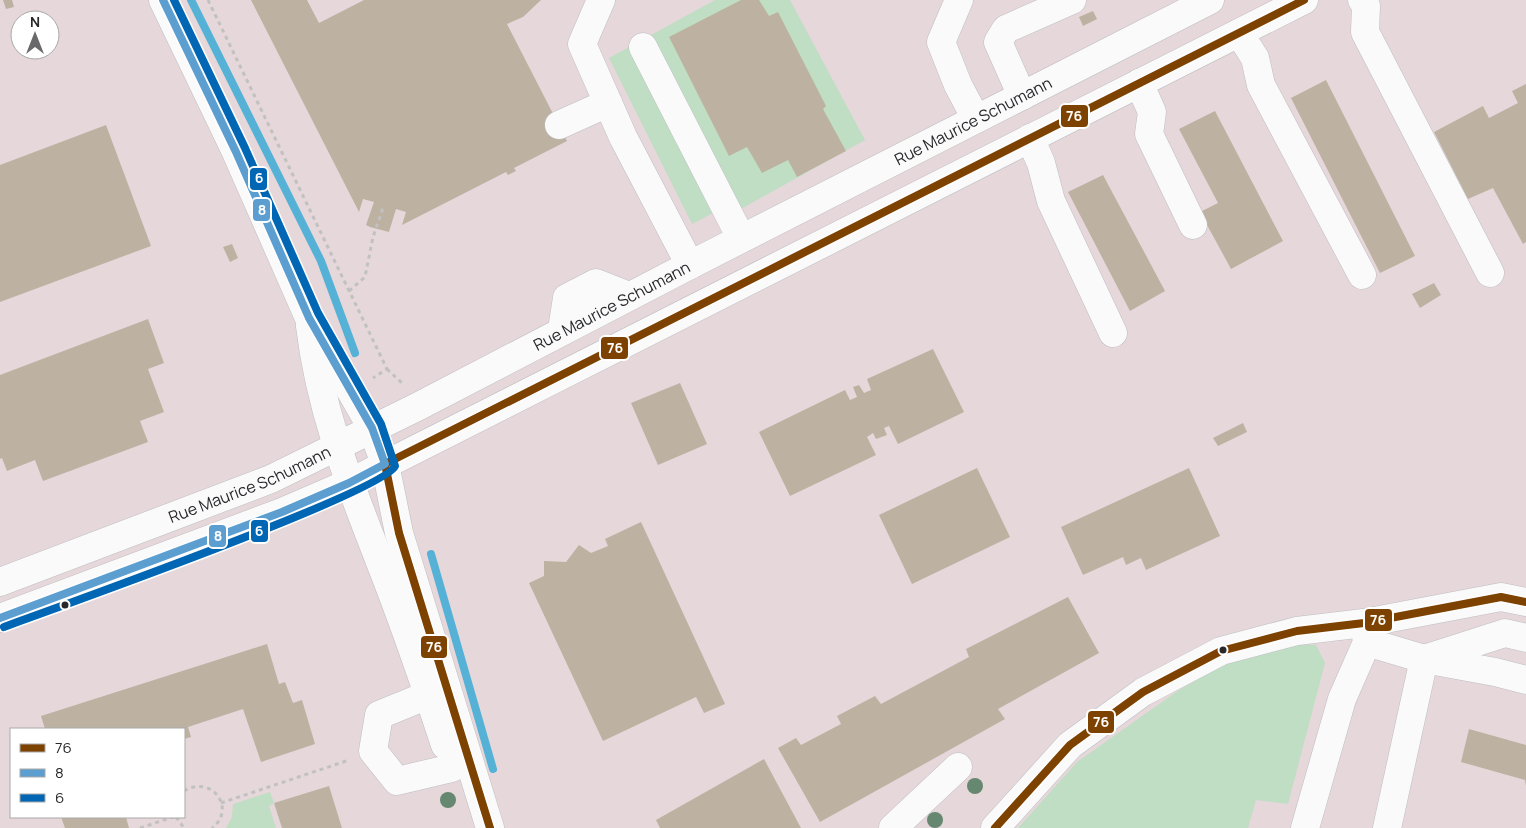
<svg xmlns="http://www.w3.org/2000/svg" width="1526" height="828" font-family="Manrope,sans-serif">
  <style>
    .commercial { fill: #e6d7da; fill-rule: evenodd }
    .green { fill: #bfdec3 }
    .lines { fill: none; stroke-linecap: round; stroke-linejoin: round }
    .stream { stroke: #55b2d6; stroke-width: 8 }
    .building { fill: #bdb2a1 }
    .minor-casing { stroke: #bebec2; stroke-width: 29 }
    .major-casing { stroke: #bebec2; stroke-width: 29 }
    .path { stroke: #c1c1c2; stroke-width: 3; stroke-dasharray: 4 4; stroke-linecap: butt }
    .minor { stroke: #fafafb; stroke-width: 28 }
    .major { stroke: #fafafb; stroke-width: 28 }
    .bus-1-casing { stroke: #fff; stroke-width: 11 }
    .bus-2-casing { stroke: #fff; stroke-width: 11 }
    .bus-3-casing { stroke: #fff; stroke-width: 11 }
    .bus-1 { stroke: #7e4200; stroke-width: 8 }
    .bus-2 { stroke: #5c9ed0; stroke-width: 8 }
    .bus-3 { stroke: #0166b3; stroke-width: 8 }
    .tree { fill: #668770 }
    .bus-dot { fill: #28282b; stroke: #fff; stroke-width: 2 }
    .labels { text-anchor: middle; stroke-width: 5; stroke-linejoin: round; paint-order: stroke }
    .street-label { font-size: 16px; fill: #28282b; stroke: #fff }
    .line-badge { stroke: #fff; stroke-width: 2 }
    .badge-label { font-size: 14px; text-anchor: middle; font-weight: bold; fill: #fff }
  </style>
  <rect width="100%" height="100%" fill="#e1e1e5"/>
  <path class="commercial" d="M0,0H1526V828H0ZM20,20H50V50H20ZM11,729H184V817H11Z"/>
  <g class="green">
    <path d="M715,0H790L865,140L739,210L732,203L692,224L609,58Z"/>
    <path d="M1284,644L1316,645L1325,663L1288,804L1256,800L1248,828H1018L1077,762L1179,690L1230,661Z"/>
    <path d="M270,792L274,803L269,806L276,828H226L232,817L233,804Z"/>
  </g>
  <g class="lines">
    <g class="stream">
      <path d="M191,0L321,261L355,353"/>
      <path d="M431,554L493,769"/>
    </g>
  </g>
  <g class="building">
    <path d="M3,0H12L14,7L6,9Z"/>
    <path d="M251,0H307L319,23L364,0H541L523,17L507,24L567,141L514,168L516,171L508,175L506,172L402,225L406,212L396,209L389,232L370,227L366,225L374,202L363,199L359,212Z"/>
    <path d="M741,0H759L769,16L778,12L826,106L823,109L846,151L797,177L788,160L762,173L747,147L729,156L669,37Z"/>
    <path d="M1093,11L1097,19L1083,26L1079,17Z"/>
    <path d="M1326,80L1415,256L1380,273L1291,98Z"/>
    <path d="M1526,84V242L1523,244L1493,188L1468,199L1434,132L1483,106L1489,118L1518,103L1512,91Z"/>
    <path d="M1215,111L1283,241L1231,269L1200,212L1218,203L1179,129Z"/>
    <path d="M106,125L151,246L0,302V165Z"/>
    <path d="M1103,175L1165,291L1130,311L1068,192Z"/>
    <path d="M232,244L238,258L230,262L223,247Z"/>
    <path d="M1434,283L1441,295L1420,308L1412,294Z"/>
    <path d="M148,319L164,363L148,369L164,412L140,421L148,442L43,481L35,460L7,471L2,458L0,459V375Z"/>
    <path d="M933,349L964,412L898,444L889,426L884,428L887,435L876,439L873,433L867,437L876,455L790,496L759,432L845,390L850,400L857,397L853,387L859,385L864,393L871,390L867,379Z"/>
    <path d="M680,383L707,444L658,465L631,403Z"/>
    <path d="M1243,423L1247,432L1218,446L1213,438Z"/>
    <path d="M977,468L1010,537L912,584L879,515Z"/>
    <path d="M1189,468L1220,536L1146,570L1141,558L1126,565L1123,557L1083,575L1061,527Z"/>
    <path d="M641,522L725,704L704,713L696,697L603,741L529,583L544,576V561L566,562L579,545L591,553L608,546L605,539Z"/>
    <path d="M1068,597L1099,653L998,709L1005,719L820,822L778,748L796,738L801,745L841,724L837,716L875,696L881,704L969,657L966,649Z"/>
    <path d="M267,644L279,684L285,682L293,703L302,700L315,744L261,762L243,709L188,727L191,737L184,739V729H45L41,716Z"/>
    <path d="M1469,729L1526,745V786L1525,780L1461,762Z"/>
    <path d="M764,759L801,828H660L656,820Z"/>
    <path d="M329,786L342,828H282L274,803Z"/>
    <path d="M61,817H126L129,828H65Z"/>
  </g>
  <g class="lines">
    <g class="minor-casing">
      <g id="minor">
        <path d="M601,0L582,44L623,137L690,265"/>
        <path d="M959,0L941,42L958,85L976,119"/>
        <path d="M1362,0L1366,6L1365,32L1490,273"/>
        <path d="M1239,33L1255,58L1261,85L1362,275"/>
        <path d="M643,47L741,238"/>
        <path d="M1139,83L1152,112L1149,134L1193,225"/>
        <path d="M1022,96L998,42L1006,29L1072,0"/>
        <path d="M559,125L608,103"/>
        <path d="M1030,138L1041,163L1051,201L1113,333"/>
        <path d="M562,330L567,298L596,283L629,296"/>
        <path d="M1367,642L1424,659L1495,672L1526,680"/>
        <path d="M428,695L379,715L373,751L397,781L452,768"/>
        <path d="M893,828L958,767"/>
        <path d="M995,828L1070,745L1143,692L1221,651L1297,631L1364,623L1501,597L1526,602"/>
        <path d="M1305,828L1342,699L1367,642L1364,623"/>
        <path d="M1387,828L1424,659L1505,633L1526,638"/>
      </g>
    </g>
    <g class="major-casing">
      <g id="major">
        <path d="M163,0L236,152L309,318L372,428L385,464L399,533L490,828"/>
        <path d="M310,326C321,418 354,494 387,580C408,635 427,690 445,745"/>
        <path id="s1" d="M0,582L271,479L419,406L690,265L1210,0"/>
        <path d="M0,618L282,512L349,483L1304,0"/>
      </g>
    </g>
    <g class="path">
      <path d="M208,0L387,369L373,378"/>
      <path d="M349,291L365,277L373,237L384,205"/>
      <path d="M387,369L403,384"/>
      <path d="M184,791C212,774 237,809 212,828"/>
      <path d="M221,803L349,760"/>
      <path d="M176,817L184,828"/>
      <path d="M140,828L173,817"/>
    </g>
    <use href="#minor" class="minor"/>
    <use href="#major" class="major"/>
    <g class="bus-1-casing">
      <g id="bus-1">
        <path d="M385,464L1304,0"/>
        <path d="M385,464L399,533L490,828"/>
        <path d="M995,828L1070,745L1143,692L1221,651L1297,631L1364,623L1501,597L1526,602"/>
      </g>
    </g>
    <g class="bus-2-casing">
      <path id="bus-2" d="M0,618L282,512L349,483L385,464L372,428L309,318L236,152L163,0"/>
    </g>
    <g class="bus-3-casing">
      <path id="bus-3" d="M4,627C52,609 384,492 395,466L381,424L318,313L245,148L174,0"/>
    </g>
    <use href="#bus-1" class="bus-1"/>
    <use href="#bus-2" class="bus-2"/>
    <use href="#bus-3" class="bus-3"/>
  </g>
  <g class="tree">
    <circle cx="975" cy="786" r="8"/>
    <circle cx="448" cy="800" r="8"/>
    <circle cx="935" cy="820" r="8"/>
  </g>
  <g class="bus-dot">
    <circle cx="65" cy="605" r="4.5"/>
    <circle cx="1223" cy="650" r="4.5"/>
  </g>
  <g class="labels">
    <g class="street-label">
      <text dy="6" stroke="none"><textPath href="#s1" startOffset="1078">Rue Maurice Schumann</textPath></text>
      <text dy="6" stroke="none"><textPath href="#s1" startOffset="672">Rue Maurice Schumann</textPath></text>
      <text dy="6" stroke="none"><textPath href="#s1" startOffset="268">Rue Maurice Schumann</textPath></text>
    </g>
  </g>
  <g class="line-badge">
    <rect x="1060" y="104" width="29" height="24" rx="5" fill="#7e4200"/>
    <rect x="249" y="167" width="19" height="24" rx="5" fill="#0166b3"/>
    <rect x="252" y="198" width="19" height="24" rx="5" fill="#5c9ed0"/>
    <rect x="600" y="336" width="29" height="24" rx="5" fill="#7e4200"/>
    <rect x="250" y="519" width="19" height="24" rx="5" fill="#0166b3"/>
    <rect x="208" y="524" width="19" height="24" rx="5" fill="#5c9ed0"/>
    <rect x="1364" y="608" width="29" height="24" rx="5" fill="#7e4200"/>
    <rect x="420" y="635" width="28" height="24" rx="5" fill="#7e4200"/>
    <rect x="1087" y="710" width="28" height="24" rx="5" fill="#7e4200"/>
  </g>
  <g class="badge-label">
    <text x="1074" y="121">76</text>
    <text x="259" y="183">6</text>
    <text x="262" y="215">8</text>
    <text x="615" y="353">76</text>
    <text x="259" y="536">6</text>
    <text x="218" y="541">8</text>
    <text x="1378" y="625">76</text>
    <text x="434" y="652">76</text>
    <text x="1101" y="727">76</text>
  </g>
  <rect x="10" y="728" width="175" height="90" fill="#ffffff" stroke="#a9a9aa"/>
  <rect x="20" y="744" width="25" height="8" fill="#7e4200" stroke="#a9a9aa"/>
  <text x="55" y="753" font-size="15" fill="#28282b">76</text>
  <rect x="20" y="769" width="25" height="8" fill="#5c9ed0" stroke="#a9a9aa"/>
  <text x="55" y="778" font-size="15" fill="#28282b">8</text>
  <rect x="20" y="794" width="25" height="8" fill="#0166b3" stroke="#a9a9aa"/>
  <text x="55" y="803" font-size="15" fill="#28282b">6</text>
  <g transform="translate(35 35)"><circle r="24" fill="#ffffff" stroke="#a9a9aa"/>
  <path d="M0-4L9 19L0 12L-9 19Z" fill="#69696c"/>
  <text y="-8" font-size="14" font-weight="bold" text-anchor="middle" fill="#28282b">N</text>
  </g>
</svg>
